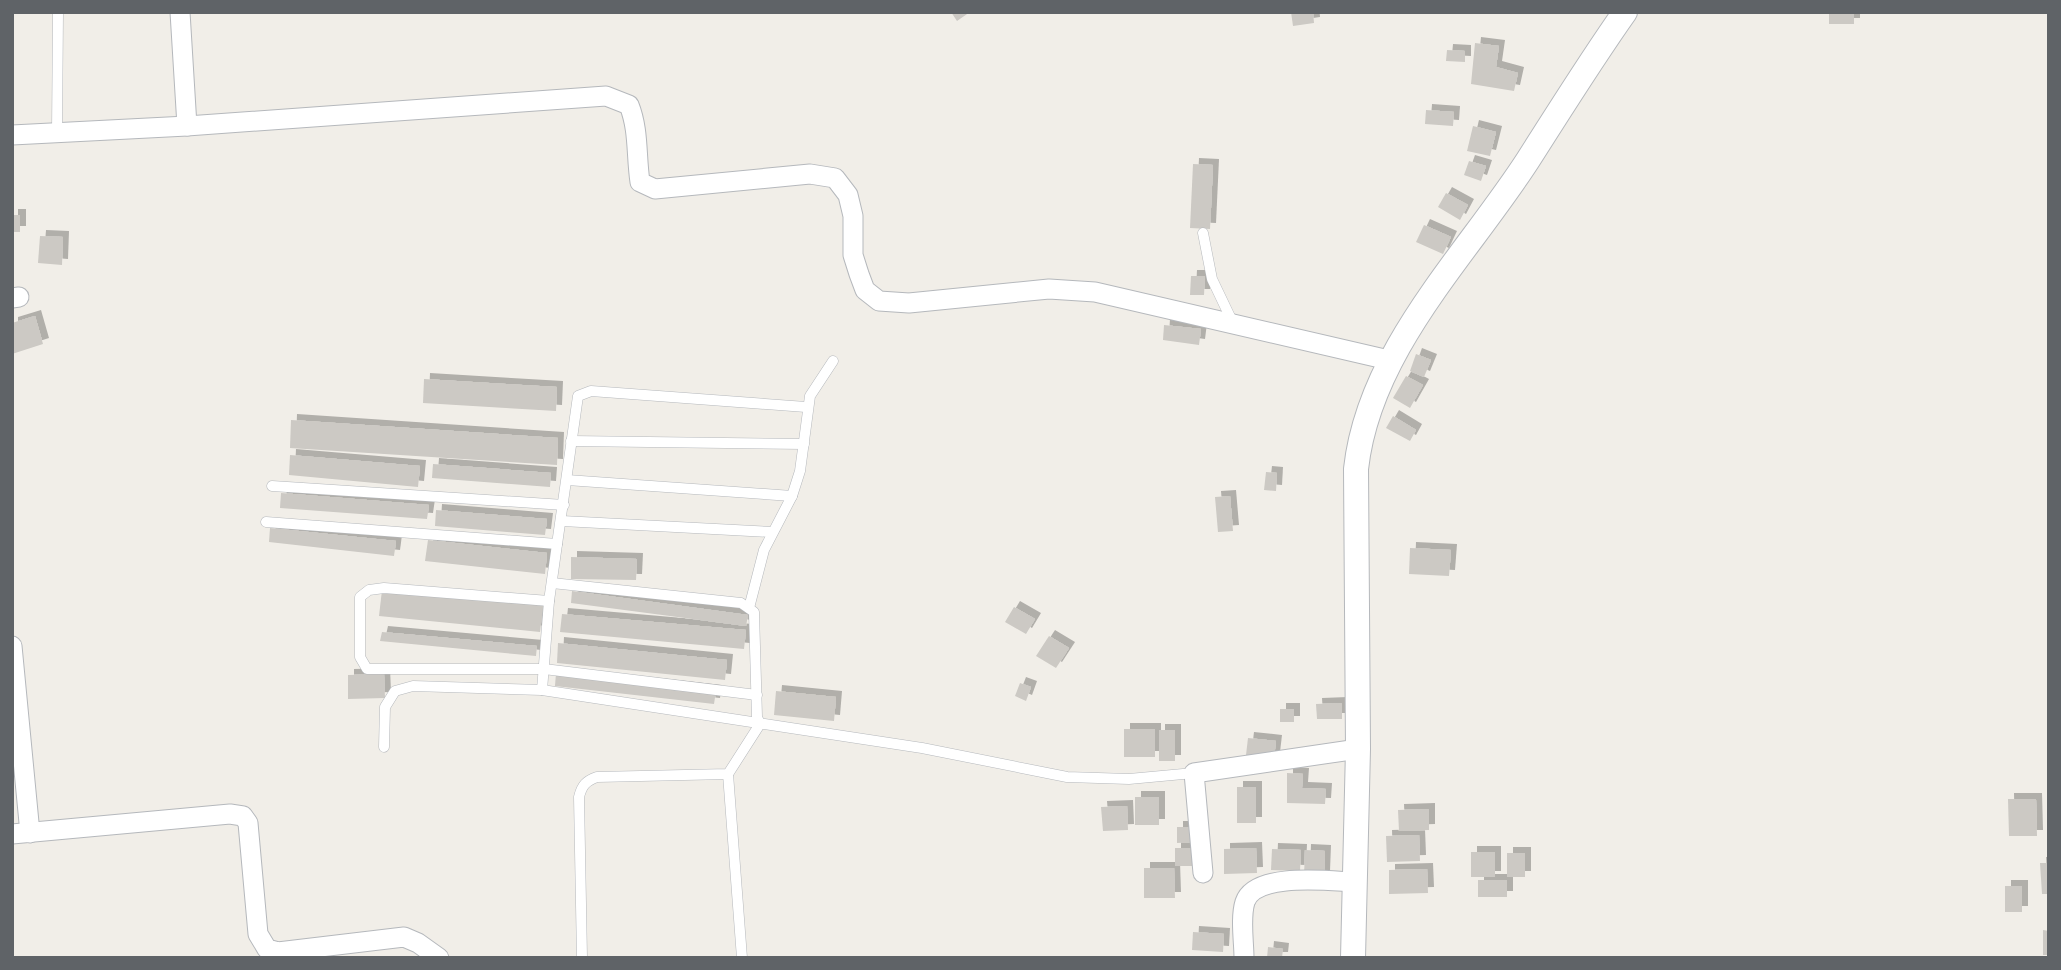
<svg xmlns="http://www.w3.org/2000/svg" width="2061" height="970" font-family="'Roboto Condensed',sans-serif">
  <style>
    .building { fill: #ccc9c4; filter: url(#shadow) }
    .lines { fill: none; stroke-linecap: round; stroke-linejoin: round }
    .service-casing { stroke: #b5b8bc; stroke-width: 11 }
    .minor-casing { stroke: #b5b8bc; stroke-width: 21 }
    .tertiary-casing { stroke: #b5b8bc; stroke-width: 26 }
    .service { stroke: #fff; stroke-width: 10 }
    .minor { stroke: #fff; stroke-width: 19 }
    .tertiary { stroke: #fff; stroke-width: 24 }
  </style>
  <defs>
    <filter id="shadow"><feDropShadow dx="6" dy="-6" stdDeviation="0" flood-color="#0004"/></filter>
  </defs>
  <rect width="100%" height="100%" fill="#f1eee8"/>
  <g class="building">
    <path d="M951,12H970L957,21Z"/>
    <path d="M1291,12H1313L1314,23L1293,26Z"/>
    <rect x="1829" y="12" width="25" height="12"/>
    <path d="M1475,43L1499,46L1496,67L1518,73L1514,91L1471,84Z"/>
    <path d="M1447,50L1465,51V62L1446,61Z"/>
    <path d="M1426,110L1454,112L1453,126L1425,124Z"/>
    <path d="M1473,126L1496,132L1490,156L1467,151Z"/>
    <path d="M1469,161L1486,166L1481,181L1464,175Z"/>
    <path d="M1193,164L1213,165L1210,229L1190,228Z"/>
    <path d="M1446,193L1468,205L1460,220L1438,207Z"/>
    <rect x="12" y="215" width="8" height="17"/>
    <path d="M1424,225L1451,237L1443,254L1416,242Z"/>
    <path d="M40,236L63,237L62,265L38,263Z"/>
    <path d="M1191,276H1205L1204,295H1190Z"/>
    <path d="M35,316L43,344L12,354V323Z"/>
    <path d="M1164,325L1201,329L1199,345L1163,340Z"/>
    <path d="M1416,354L1431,360L1424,377L1410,371Z"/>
    <path d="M1406,376L1423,385L1410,408L1393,398Z"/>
    <path d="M424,379L557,387L556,411L423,403Z"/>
    <path d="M1393,416L1416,430L1410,441L1386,428Z"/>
    <path d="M291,420L558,438L557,465L290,448Z"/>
    <path d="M290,455L420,466L418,487L289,475Z"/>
    <path d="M433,464L551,473L550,487L432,478Z"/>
    <path d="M1266,472L1277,473L1276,491L1264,490Z"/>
    <path d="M281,493L429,505L427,519L280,508Z"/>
    <path d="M1230,496L1233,531L1218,532L1215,497Z"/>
    <path d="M436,510L547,519L545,535L435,526Z"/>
    <path d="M270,528L396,541L394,556L269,542Z"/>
    <path d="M428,540L547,553L545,574L425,561Z"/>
    <path d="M1410,548L1451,550L1449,576L1409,574Z"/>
    <path d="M571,557L637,559L636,580L571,579Z"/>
    <path d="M382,590L543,606L540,632L379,616Z"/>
    <path d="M572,591L748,615L746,626L571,603Z"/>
    <path d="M1014,607L1035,619L1026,634L1005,622Z"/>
    <path d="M562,614L746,630L744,649L560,632Z"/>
    <path d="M382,632L537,646L536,656L380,641Z"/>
    <path d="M1049,636L1069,648L1056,668L1036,656Z"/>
    <path d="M558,643L727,660L725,680L557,663Z"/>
    <path d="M556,673L716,691L714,704L555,686Z"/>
    <path d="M384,674L385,698L348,699V675Z"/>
    <path d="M1020,683L1031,687L1026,701L1015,696Z"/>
    <path d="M776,691L836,697L834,721L774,715Z"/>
    <path d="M1342,703V719H1317L1316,704Z"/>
    <rect x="1280" y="709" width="14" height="13"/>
    <rect x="1124" y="729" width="31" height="28"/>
    <rect x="1159" y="730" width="16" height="31"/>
    <path d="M1248,738L1276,741L1274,758L1246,755Z"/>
    <path d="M1287,773L1303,774L1302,788L1326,789L1325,804L1287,803Z"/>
    <rect x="1237" y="787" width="19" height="36"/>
    <rect x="1135" y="797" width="24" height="28"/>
    <path d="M2008,799H2036L2037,836H2009Z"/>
    <path d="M1127,806L1128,830L1103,831L1101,807Z"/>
    <path d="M1429,809V830L1399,831L1398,810Z"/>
    <path d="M1177,827H1195L1196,842L1177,843Z"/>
    <path d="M1419,835L1420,861L1387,862L1386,836Z"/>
    <path d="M1175,848H1197L1196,866H1175Z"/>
    <path d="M1256,848L1257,873L1224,874V849Z"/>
    <path d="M1272,849L1301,850L1300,871L1271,870Z"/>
    <path d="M1305,850L1325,851L1324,877L1304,876Z"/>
    <rect x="1471" y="852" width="24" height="25"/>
    <rect x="1507" y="853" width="18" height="24"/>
    <path d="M2040,863H2049V894H2042Z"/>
    <path d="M1144,868H1174L1175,898H1144Z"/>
    <path d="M1427,869L1428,893L1389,894V870Z"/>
    <rect x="1478" y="880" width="29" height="17"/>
    <rect x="2005" y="886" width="17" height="26"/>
    <path d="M2043,930L2049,931V955H2043Z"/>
    <path d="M1193,932L1224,934L1223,952L1192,950Z"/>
    <path d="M1268,947L1283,949L1282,958H1267Z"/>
  </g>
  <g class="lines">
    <g class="service-casing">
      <g id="service">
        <path d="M57,133L58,12"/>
        <path d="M1203,233L1212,279L1233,323"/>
        <path d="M571,441L804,444"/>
        <path d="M567,480L792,496"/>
        <path d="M272,486L564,505"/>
        <path d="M562,521L771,532"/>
        <path d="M266,522L557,544"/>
        <path d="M552,583L741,603L754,612L757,717L760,724L728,774L597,777C586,781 582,785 579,797L582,958"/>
        <path d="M549,601L384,588L369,590L360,597V657L367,669H544L757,695"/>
        <path d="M749,608L764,550L792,496L800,471L810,396L833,361"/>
        <path d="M542,690L549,601L578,396L591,391L806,407"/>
        <path d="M384,747L385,707L395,691L413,686L542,690L922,748L1067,777L1129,779L1194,773"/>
        <path d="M728,774L742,958"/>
      </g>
    </g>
    <g class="minor-casing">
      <g id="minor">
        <path d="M180,12L187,126"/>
        <path d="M12,135L187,126L606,96L629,105C639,130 636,155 640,182L655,189L810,174L835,178L848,195L853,216V255L859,274L865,290L879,301L909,303L1049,289L1095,292L1393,361"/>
        <path d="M12,298L19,297"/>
        <path d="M12,646L30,833"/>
        <path d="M12,834L230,814L243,816L248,823L258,934L267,949L278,952L404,937L418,943L439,958"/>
        <path d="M1203,873L1194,773L1358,749"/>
        <path d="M1244,958C1244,942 1240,918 1245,902C1255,872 1329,881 1354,882"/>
      </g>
    </g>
    <g class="tertiary-casing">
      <path id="tertiary" d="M1353,958L1358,749L1356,469C1369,350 1466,256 1528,160C1560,110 1591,60 1625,12"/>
    </g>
    <use href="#service" class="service"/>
    <use href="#minor" class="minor"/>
    <use href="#tertiary" class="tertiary"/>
  </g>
  <rect width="2061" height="970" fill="none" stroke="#5f6367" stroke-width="28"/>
</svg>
